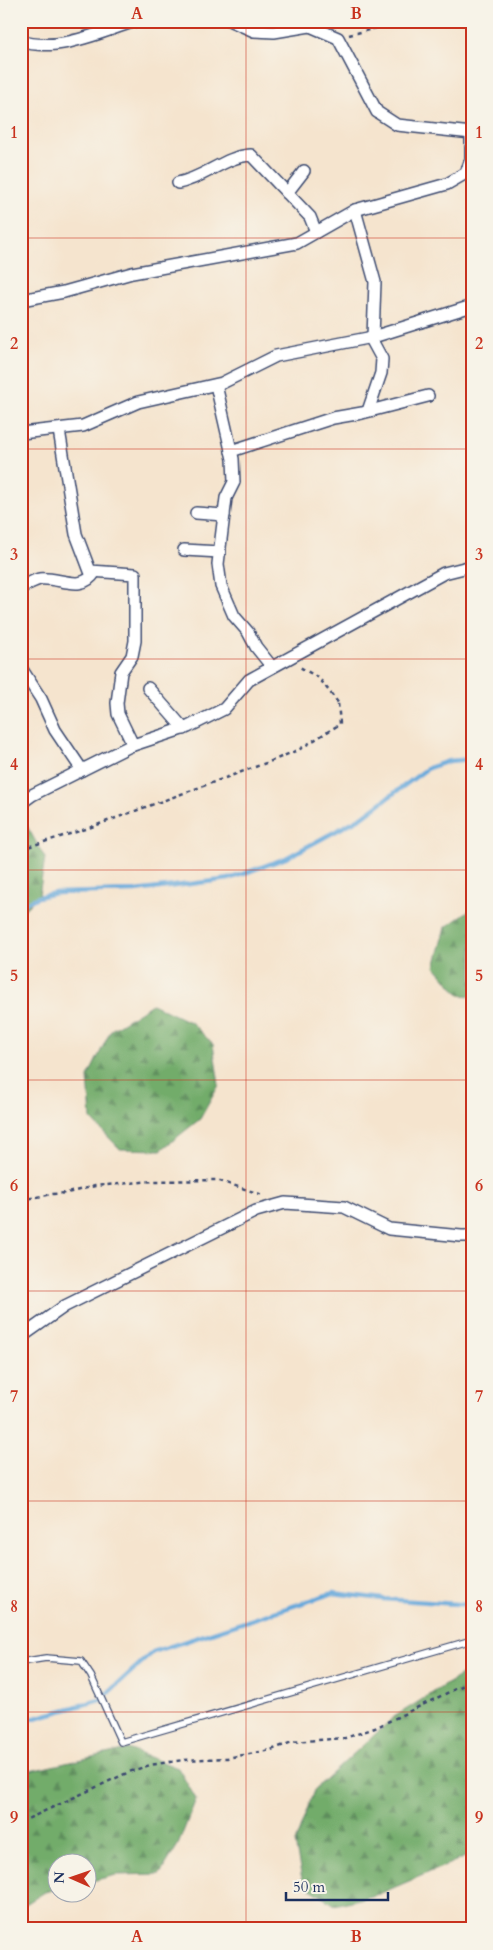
<svg xmlns="http://www.w3.org/2000/svg" width="493" height="1950" font-family="Cardo,serif">
  <style>
    .forest { fill: url(#forest-firs); stroke: #466e64 }
    .lines { fill: none; stroke-linecap: round; stroke-linejoin: round }
    .stream { stroke: #67a9db; stroke-width: 4.5 }
    .lane-casing { stroke: #3c4a6f; stroke-width: 8 }
    .street-casing { stroke: #3c4a6f; stroke-width: 14 }
    .path { stroke: #3c4a6f; stroke-width: 2.5; stroke-dasharray: 4 4; stroke-linecap: butt }
    .lane { stroke: #fff; stroke-width: 5.5 }
    .street { stroke: #fff; stroke-width: 11 }
    .grid { fill: none; stroke: #c8321e; stroke-width: 1; stroke-opacity: 0.55 }
    .neatline { fill: none; stroke: #c8321e; stroke-width: 2 }
    .grid-label { font-size: 16px; text-anchor: middle; font-weight: bold; fill: #c8321e }
  </style>
  <defs>
    <pattern id="forest-firs" width="22" height="20" patternUnits="userSpaceOnUse" patternTransform="scale(1.25)"><rect width="22" height="20" fill="#72ac6b"/><path d="M5 1l3.5 6h-7zM16 11l3.5 6h-7z" fill="#5d8c5b"/></pattern>
  </defs>
  <rect width="100%" height="100%" fill="#f7f3e8"/>
  <filter id="ink" filterUnits="userSpaceOnUse"><feTurbulence type="fractalNoise" baseFrequency=".02" numOctaves="2"/><feDisplacementMap in="SourceGraphic" scale="10" xChannelSelector="R" yChannelSelector="G"/><feConvolveMatrix kernelMatrix="1 2 1 2 8 2 1 2 1" color-interpolation-filters="sRGB"/></filter>
  <filter id="wash" filterUnits="userSpaceOnUse"><feTurbulence type="fractalNoise" baseFrequency=".0096" numOctaves="4" result="noise"/><feDisplacementMap in="SourceGraphic" scale="20" xChannelSelector="R" yChannelSelector="G"/><feGaussianBlur stdDeviation="1.12" result="paint"/><feColorMatrix in="noise" values="0 0 0 0 0 0 0 0 0 0 0 0 0 0 0 0 0 1.4 0 .05"/><feComposite in="paint" operator="in"/></filter>
  <g filter="url(#wash)">
    <rect width="100%" height="100%" fill="#f5e4ce"/>
    <g class="forest">
      <path d="M21,825L27,826L45,858L39,895L21,913Z"/>
      <path d="M472,908V996L460,995L435,967L446,927Z"/>
      <path d="M152,1004L192,1023L213,1044L219,1085L200,1119L161,1150L120,1149L91,1119L88,1077L111,1030Z"/>
      <path d="M472,1668V1854L379,1894L335,1905L303,1884L295,1843L314,1790L394,1717Z"/>
      <path d="M128,1749L178,1768L196,1799L178,1845L160,1874L116,1875L88,1882V1862H58L57,1889L45,1892L21,1907V1773Z"/>
    </g>
    <g class="lines">
      <g class="stream">
        <path d="M21,905L38,897L55,893L136,891L229,879L286,858L362,817L428,768L449,761L472,759"/>
        <path d="M21,1722L100,1700L153,1652L333,1593L383,1599L472,1605"/>
      </g>
    </g>
  </g>
  <g filter="url(#ink)">
    <g class="lines">
      <g class="lane-casing">
        <path id="lane" d="M21,1662L46,1658L81,1661L91,1676L121,1742L472,1640"/>
      </g>
      <g class="street-casing">
        <g id="street">
          <path d="M231,21L254,31L274,32L310,26L338,38L377,112L397,125L472,133"/>
          <path d="M21,41C56,53 102,32 135,21"/>
          <path d="M178,183C205,178 225,156 251,155L310,217L316,232"/>
          <path d="M287,193L304,171"/>
          <path d="M355,210L375,282L373,337"/>
          <path d="M21,300L64,292L132,273L297,243L355,210L447,184L466,173L471,159V134"/>
          <path d="M216,385L233,459L234,482L226,498L218,564L221,586L234,616L248,632L256,647L272,667"/>
          <path d="M368,411L381,373L382,359L370,337"/>
          <path d="M59,430L76,534L90,571L135,574V641L132,656L121,672L117,703L118,714L133,745"/>
          <path d="M21,433L83,426L138,402L222,383L276,356L373,337L472,306"/>
          <path d="M231,451L333,418L362,413L428,396"/>
          <path d="M196,513L224,515"/>
          <path d="M184,550L220,552"/>
          <path d="M21,587C27,585 34,580 40,579C60,577 82,593 95,572"/>
          <path d="M21,668L41,699L55,730L82,770"/>
          <path d="M148,688L184,729"/>
          <path d="M21,803L32,795L130,746L188,727L224,709L249,680L444,573L472,566"/>
          <path d="M21,1337L65,1306L256,1211L285,1203L344,1207L389,1229L461,1236H472"/>
        </g>
      </g>
      <g class="path">
        <path d="M349,35L404,21"/>
        <path d="M21,849L86,829L274,760L300,749L340,724L338,703L339,704L319,678L298,666"/>
        <path d="M21,1200L53,1194L67,1193L95,1186L153,1181L217,1180L263,1195"/>
        <path d="M21,1822L129,1772L150,1765L183,1760L227,1758L271,1750L292,1742L345,1738L375,1728L472,1681"/>
      </g>
      <use href="#lane" class="lane"/>
      <use href="#street" class="street"/>
    </g>
  </g>
  <path class="grid" d="M246,21V1929M21,238H472M21,449H472M21,659H472M21,870H472M21,1080H472M21,1291H472M21,1501H472M21,1712H472"/>
  <rect width="493" height="1950" fill="none" stroke="#f7f3e8" stroke-width="55"/>
  <g transform="translate(72 1878) rotate(272)"><circle r="24" fill="#f7f3e8" stroke="#9fa5b1"/>
  <path d="M0-4L9 19L0 12L-9 19Z" fill="#c8321e"/>
  <text y="-8" font-size="14" font-weight="bold" text-anchor="middle" fill="#1b2f5e">N</text>
  </g>
  <path d="M286 1892v8h102v-8" fill="none" stroke="#1b2f5e" stroke-width="2.5"/>
  <text x="293" y="1892" font-size="15" fill="#1b2f5e" stroke="#f7f3e8" stroke-width="4" paint-order="stroke">50 m</text>
  <rect x="28" y="28" width="438" height="1894" class="neatline"/>
  <g class="grid-label">
    <text x="137" y="19">A</text>
    <text x="356" y="19">B</text>
    <text x="14" y="138">1</text>
    <text x="479" y="138">1</text>
    <text x="14" y="349">2</text>
    <text x="479" y="349">2</text>
    <text x="14" y="560">3</text>
    <text x="479" y="560">3</text>
    <text x="14" y="770">4</text>
    <text x="479" y="770">4</text>
    <text x="14" y="981">5</text>
    <text x="479" y="981">5</text>
    <text x="14" y="1191">6</text>
    <text x="479" y="1191">6</text>
    <text x="14" y="1402">7</text>
    <text x="479" y="1402">7</text>
    <text x="14" y="1612">8</text>
    <text x="479" y="1612">8</text>
    <text x="14" y="1823">9</text>
    <text x="479" y="1823">9</text>
    <text x="137" y="1942">A</text>
    <text x="356" y="1942">B</text>
  </g>
</svg>
